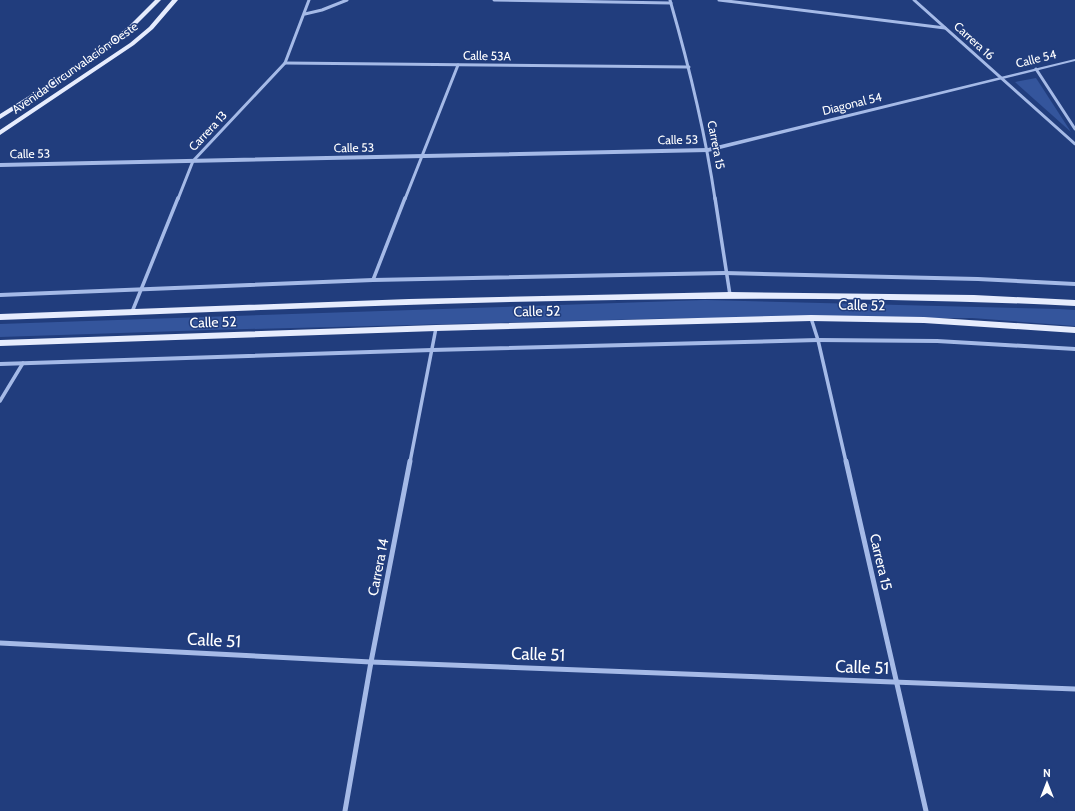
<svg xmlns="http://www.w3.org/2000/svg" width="1075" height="811" font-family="Cabin,sans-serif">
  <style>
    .green { fill: #34559c }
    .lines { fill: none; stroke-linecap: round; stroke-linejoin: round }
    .minor-far2 { stroke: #a5bae7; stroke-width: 3 }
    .minor-far1 { stroke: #a5bae7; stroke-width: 3.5 }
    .minor { stroke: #a5bae7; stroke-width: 5 }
    .tertiary { fill: #a5bae7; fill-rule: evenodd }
    .primary { fill: #e6ecfd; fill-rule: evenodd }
    .labels { text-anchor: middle; stroke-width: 3; stroke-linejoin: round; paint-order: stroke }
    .far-street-label { font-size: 12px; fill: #fff; stroke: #213d7d }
    .street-label { font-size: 14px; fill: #fff; stroke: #213d7d }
    .near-street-label { font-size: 17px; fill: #fff; stroke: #213d7d }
  </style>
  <rect width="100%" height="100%" fill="#213d7d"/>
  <g class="green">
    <path d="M1036,78L1071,132L1015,82Z"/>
    <path d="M705,300L1059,309L1075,310V326L972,318H688L210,330L0,337V324Z"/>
  </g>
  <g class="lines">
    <g class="minor-far2">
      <path d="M494,0L671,3"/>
      <path d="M670,0C689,66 705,131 715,199"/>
      <path d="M719,0L945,28"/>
      <path d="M914,0L1075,144"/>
      <path d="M305,14L322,10L347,0"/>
      <path d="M285,63L689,67"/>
      <path d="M1036,69L1075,129"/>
      <path d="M178,199L193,161L285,63L309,0"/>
      <path d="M405,199L458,65"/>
    </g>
    <g class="minor-far1">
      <path d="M715,198L730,295"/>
      <path d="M373,280L405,198"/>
      <path d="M132,312L178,198"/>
      <path d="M811,318L818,340L846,462"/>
      <path d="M0,401L23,363"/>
      <path d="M410,462L436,328"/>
    </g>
    <g class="minor">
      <path d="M846,461L926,811"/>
      <path d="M0,643L371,662L1075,689"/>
      <path d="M345,811L371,662L410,461"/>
    </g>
    <g class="tertiary">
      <path d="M1075,59V61L708,152L0,167V163L708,148Z"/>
      <path d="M725,271L978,277L1075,282V286L978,281L725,275L373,282L0,297V293L373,278Z"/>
      <path d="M818,338L937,339L1075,347V351L937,343L818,342L432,352L0,366V362L432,348Z"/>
    </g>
    <g class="primary">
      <path d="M155,0H161L133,28L89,63L0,119V114L85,61L129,26Z"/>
      <path d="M172,0H178L153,29L134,45L0,135V130L130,43L149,27Z"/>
      <path d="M730,292L974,295L1075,300V306C717,288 358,307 0,320V314L409,299Z"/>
      <path d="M811,315L924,317L1075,327V333L924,323L811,321L436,331L0,346V340L436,325Z"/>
    </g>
  </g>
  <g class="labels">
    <g class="far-street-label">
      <text transform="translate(974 41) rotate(42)" y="4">Carrera 16</text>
      <text transform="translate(487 56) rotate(1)" y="4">Calle 53A</text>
      <text transform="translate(1036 59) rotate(-14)" y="4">Calle 54</text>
      <text transform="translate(75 68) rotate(-35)" y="4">Avenida Circunvalación Oeste</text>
      <text transform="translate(852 104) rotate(-14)" y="4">Diagonal 54</text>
      <text transform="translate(208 131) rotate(-47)" y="4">Carrera 13</text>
      <text transform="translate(678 140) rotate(-1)" y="4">Calle 53</text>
      <text transform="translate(716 145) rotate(79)" y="4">Carrera 15</text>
      <text transform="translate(354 148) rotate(-1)" y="4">Calle 53</text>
      <text transform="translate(30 154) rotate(-1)" y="4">Calle 53</text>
    </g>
    <g class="street-label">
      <text transform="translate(862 305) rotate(1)" y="5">Calle 52</text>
      <text transform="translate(537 311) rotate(-1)" y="5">Calle 52</text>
      <text transform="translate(213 322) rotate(-2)" y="5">Calle 52</text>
      <text transform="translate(881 562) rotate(77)" y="5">Carrera 15</text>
      <text transform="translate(378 567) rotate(-79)" y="5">Carrera 14</text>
    </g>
    <g class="near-street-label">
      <text transform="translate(214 640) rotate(3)" y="6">Calle 51</text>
      <text transform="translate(538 654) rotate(2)" y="6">Calle 51</text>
      <text transform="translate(862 667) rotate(2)" y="6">Calle 51</text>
    </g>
  </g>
  <g transform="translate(1047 783)" stroke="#213d7d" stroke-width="3" paint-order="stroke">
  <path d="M0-3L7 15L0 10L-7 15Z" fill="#ffffff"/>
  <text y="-6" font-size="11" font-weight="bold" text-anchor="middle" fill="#ffffff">N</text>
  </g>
</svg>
